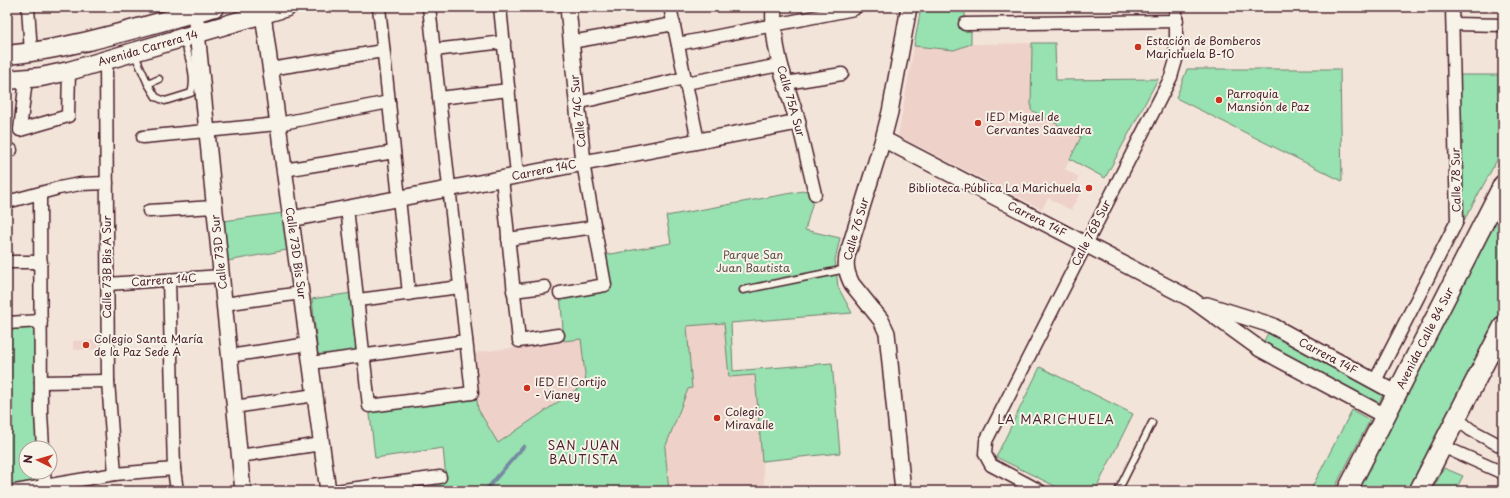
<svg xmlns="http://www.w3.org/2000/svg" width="1510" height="498" font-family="'Playpen Sans',sans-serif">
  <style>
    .built { fill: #eed2ca }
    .green { fill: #98e1b0; stroke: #71806e }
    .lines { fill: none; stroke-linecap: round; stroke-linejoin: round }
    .stream { stroke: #748aa2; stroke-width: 3.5 }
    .service-casing { stroke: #4a1f2b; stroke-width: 9 }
    .minor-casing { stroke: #4a1f2b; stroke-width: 15 }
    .tertiary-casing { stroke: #4a1f2b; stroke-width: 18 }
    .primary-casing { stroke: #4a1f2b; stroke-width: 21 }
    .trunk-casing { stroke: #4a1f2b; stroke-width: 22 }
    .service { stroke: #f7f3e8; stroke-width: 6 }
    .minor { stroke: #f7f3e8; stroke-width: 12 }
    .tertiary { stroke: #f7f3e8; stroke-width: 15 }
    .primary { stroke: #f7f3e8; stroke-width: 18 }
    .trunk { stroke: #f7f3e8; stroke-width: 19 }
    .poi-dot { fill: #c8321e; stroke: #f7f3e8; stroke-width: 1.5 }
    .labels { text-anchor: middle; stroke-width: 4; stroke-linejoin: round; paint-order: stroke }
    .poi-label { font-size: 11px; fill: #4a1f2b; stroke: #f7f3e8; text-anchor: start }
    .street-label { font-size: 11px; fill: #4a1f2b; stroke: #f7f3e8 }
    .park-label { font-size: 11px; fill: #5e504c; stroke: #f7f3e8 }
    .neighbourhood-label { font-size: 12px; letter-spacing: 1px; fill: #4a1f2b; stroke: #f7f3e8 }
  </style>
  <rect width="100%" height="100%" fill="#f3e4da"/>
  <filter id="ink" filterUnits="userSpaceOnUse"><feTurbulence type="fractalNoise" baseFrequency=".025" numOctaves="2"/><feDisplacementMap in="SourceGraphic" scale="8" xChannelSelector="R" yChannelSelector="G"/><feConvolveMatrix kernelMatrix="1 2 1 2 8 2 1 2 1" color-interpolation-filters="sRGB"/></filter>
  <g filter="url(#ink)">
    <g class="built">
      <path d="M1032,43L1031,110L1081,137L1065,169L1079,177L1074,186L1082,190L1071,210L1048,198L1042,209L898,136L914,46L954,50L971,44Z"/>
      <path d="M724,323L729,376L755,374L765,491H669L665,448L688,389L692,388L687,326Z"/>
      <path d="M581,339L586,383L498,443L478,409L472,353Z"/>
      <path d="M99,340L100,349L73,350V341Z"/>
    </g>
    <g class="green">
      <path d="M921,7H965V24H971V44L954,50L914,46Z"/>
      <path d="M1032,43H1055L1056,80L1158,79L1105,178L1070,159L1081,137L1031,110Z"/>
      <path d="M1187,69H1340L1342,181L1176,98Z"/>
      <path d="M1460,75H1503V149L1461,226Z"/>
      <path d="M814,189L815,194L805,230L840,238L835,260L838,287L852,313L731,323L733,371L832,363L840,453L762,461L755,375L729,377L724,323L687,326L692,388L688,389L665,448L669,491H435L434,481L446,479L443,448L375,458L369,406L476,392L478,409L498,443L586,383L581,339L564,341L560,293L605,285L600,256L671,243L666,216Z"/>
      <path d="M1503,201V306L1409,491H1355Z"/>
      <path d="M283,213L287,250L228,261L223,221Z"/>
      <path d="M352,293L359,351L318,355L312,299Z"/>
      <path d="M35,325L37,448H26V472H38L39,484L7,489V327Z"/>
      <path d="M1270,329L1385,391L1377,406L1262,345Z"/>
      <path d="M1040,367L1133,414L1095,491H1065L996,457Z"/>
      <path d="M1352,410L1370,420L1333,491H1310Z"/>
      <path d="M1444,468L1463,476L1455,491H1432Z"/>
    </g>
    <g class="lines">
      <path class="stream" d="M485,491L524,446"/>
      <g class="service-casing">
        <g id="service">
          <path d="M134,53L148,84L159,79"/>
          <path d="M148,84L156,97L165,101L191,93C197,76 187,55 184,38"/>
          <path d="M743,290L846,269"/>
          <path d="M1118,491L1152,423"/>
        </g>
      </g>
      <g class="minor-casing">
        <g id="minor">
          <path d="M28,7L31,53"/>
          <path d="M379,7L409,294"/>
          <path d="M500,7L517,175"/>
          <path d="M670,7L698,141"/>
          <path d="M965,24L1177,21"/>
          <path d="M1453,24L1503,25"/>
          <path d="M571,42L674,24"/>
          <path d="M678,44L854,9"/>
          <path d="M434,50L504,42"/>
          <path d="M106,60L108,381L115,474"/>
          <path d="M270,69L383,51"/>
          <path d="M26,79L20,130L68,116L69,71"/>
          <path d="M686,83L780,65"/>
          <path d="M786,83L842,74"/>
          <path d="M439,98L509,90"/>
          <path d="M577,103L685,78"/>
          <path d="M798,122L815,194"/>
          <path d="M143,137L278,124L389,102"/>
          <path d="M7,150H11"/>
          <path d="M284,170L394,152"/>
          <path d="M502,178L519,341L558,335"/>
          <path d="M40,194L41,413L43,448"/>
          <path d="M7,202L59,188L80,184L107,183"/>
          <path d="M347,208L369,406L472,393L429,7"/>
          <path d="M149,211L214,207"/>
          <path d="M508,239L595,227"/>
          <path d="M7,262H41"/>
          <path d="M169,280L174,469L177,491"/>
          <path d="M108,284L221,276"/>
          <path d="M513,291L545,287"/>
          <path d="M560,293L605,285L583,163"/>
          <path d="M358,300L460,287"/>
          <path d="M224,304L301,293"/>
          <path d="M7,323L41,321"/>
          <path d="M229,356L308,344"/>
          <path d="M311,363L466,341"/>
          <path d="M1375,381L1457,221L1452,7"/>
          <path d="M41,382L108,381"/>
          <path d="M234,407L315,395"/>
          <path d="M1456,418L1471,430L1503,447"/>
          <path d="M1442,446L1503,473"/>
          <path d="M239,456L322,444"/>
          <path d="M44,472L45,491"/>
          <path d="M15,491L115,474L174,469"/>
          <path d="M335,491L440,477"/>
          <path d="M1040,491L991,465L985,454L986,441L1171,77L1176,60V7"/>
        </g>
      </g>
      <g class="tertiary-casing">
        <g id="tertiary">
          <path d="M568,7L583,163"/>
          <path d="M195,12L243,491"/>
          <path d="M263,14L328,491"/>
          <path d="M883,139L1191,299L1260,349L1385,416"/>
          <path d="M291,219L798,122C786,85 771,46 774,7"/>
          <path d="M1207,305L1271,325L1396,393"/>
          <path d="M903,491L887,333L881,320L852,284C847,274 845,267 847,256L883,139L890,112L909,7"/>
        </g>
      </g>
      <g class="primary-casing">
        <g id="primary">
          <path d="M7,55C78,48 146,25 215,7"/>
          <path d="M7,80L41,77L69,71L287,7"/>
        </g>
      </g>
      <g class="trunk-casing">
        <g id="trunk">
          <path d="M1347,491L1503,185"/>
          <path d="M1419,491L1503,327"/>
        </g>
      </g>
      <use href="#service" class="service"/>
      <use href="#minor" class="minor"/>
      <use href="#tertiary" class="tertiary"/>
      <use href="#primary" class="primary"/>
      <use href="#trunk" class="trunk"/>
    </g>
  </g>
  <g class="poi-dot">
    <circle cx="1138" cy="47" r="4"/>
    <circle cx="1219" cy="100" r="4"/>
    <circle cx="978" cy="123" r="4"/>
    <circle cx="1089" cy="188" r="4"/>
    <circle cx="86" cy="345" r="4"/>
    <circle cx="527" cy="388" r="4"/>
    <circle cx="717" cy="418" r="4"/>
  </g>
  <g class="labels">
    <g class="poi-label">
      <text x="1146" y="45">Estación de Bomberos<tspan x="1146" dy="13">Marichuela B-10</tspan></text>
      <text x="1227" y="98">Parroquia<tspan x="1227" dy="13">Mansión de Paz</tspan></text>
      <text x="986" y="121">IED Miguel de<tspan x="986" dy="13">Cervantes Saavedra</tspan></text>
      <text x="1081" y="192" text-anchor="end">Biblioteca Pública La Marichuela</text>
      <text x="94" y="343">Colegio Santa María<tspan x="94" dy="13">de la Paz Sede A</tspan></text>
      <text x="535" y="386">IED El Cortijo<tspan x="535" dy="13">- Vianey</tspan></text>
      <text x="725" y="416">Colegio<tspan x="725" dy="13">Miravalle</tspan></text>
    </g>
    <g class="street-label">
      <text transform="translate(148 48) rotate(-16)" y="4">Avenida Carrera 14</text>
      <text transform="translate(791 101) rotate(74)" y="4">Calle 75A Sur</text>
      <text transform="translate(578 111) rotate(-96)" y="4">Calle 74C Sur</text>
      <text transform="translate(544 170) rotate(-11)" y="4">Carrera 14C</text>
      <text transform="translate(1456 180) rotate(-91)" y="4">Calle 78 Sur</text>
      <text transform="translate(1037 219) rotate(27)" y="4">Carrera 14F</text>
      <text transform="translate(856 229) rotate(-74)" y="4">Calle 76 Sur</text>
      <text transform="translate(1091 233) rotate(-63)" y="4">Calle 76B Sur</text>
      <text transform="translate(219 252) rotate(-96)" y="4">Calle 73D Sur</text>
      <text transform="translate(296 253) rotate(82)" y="4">Calle 73D Bis Sur</text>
      <text transform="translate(107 267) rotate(-90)" y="4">Calle 73B Bis A Sur</text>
      <text transform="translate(164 280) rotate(-4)" y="4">Carrera 14C</text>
      <text transform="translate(1425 338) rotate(-63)" y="4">Avenida Calle 84 Sur</text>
      <text transform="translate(1328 356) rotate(28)" y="4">Carrera 14F</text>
    </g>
    <g class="park-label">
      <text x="753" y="259">Parque San<tspan x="753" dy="13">Juan Bautista</tspan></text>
    </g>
    <g class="neighbourhood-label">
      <text x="1056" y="424">LA MARICHUELA</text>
      <text x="584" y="450">SAN JUAN<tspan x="584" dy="14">BAUTISTA</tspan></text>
    </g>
  </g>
  <rect width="1510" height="498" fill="none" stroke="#f7f3e8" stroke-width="24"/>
  <rect x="12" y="12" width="1486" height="474" fill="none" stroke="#4a1f2b" stroke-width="1.5" filter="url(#ink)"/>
  <g transform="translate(38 460) rotate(275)"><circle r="19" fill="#f7f3e8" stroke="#b29e9c"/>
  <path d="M0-3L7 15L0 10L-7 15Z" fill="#c8321e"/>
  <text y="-6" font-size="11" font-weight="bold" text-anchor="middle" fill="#4a1f2b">N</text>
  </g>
</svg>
